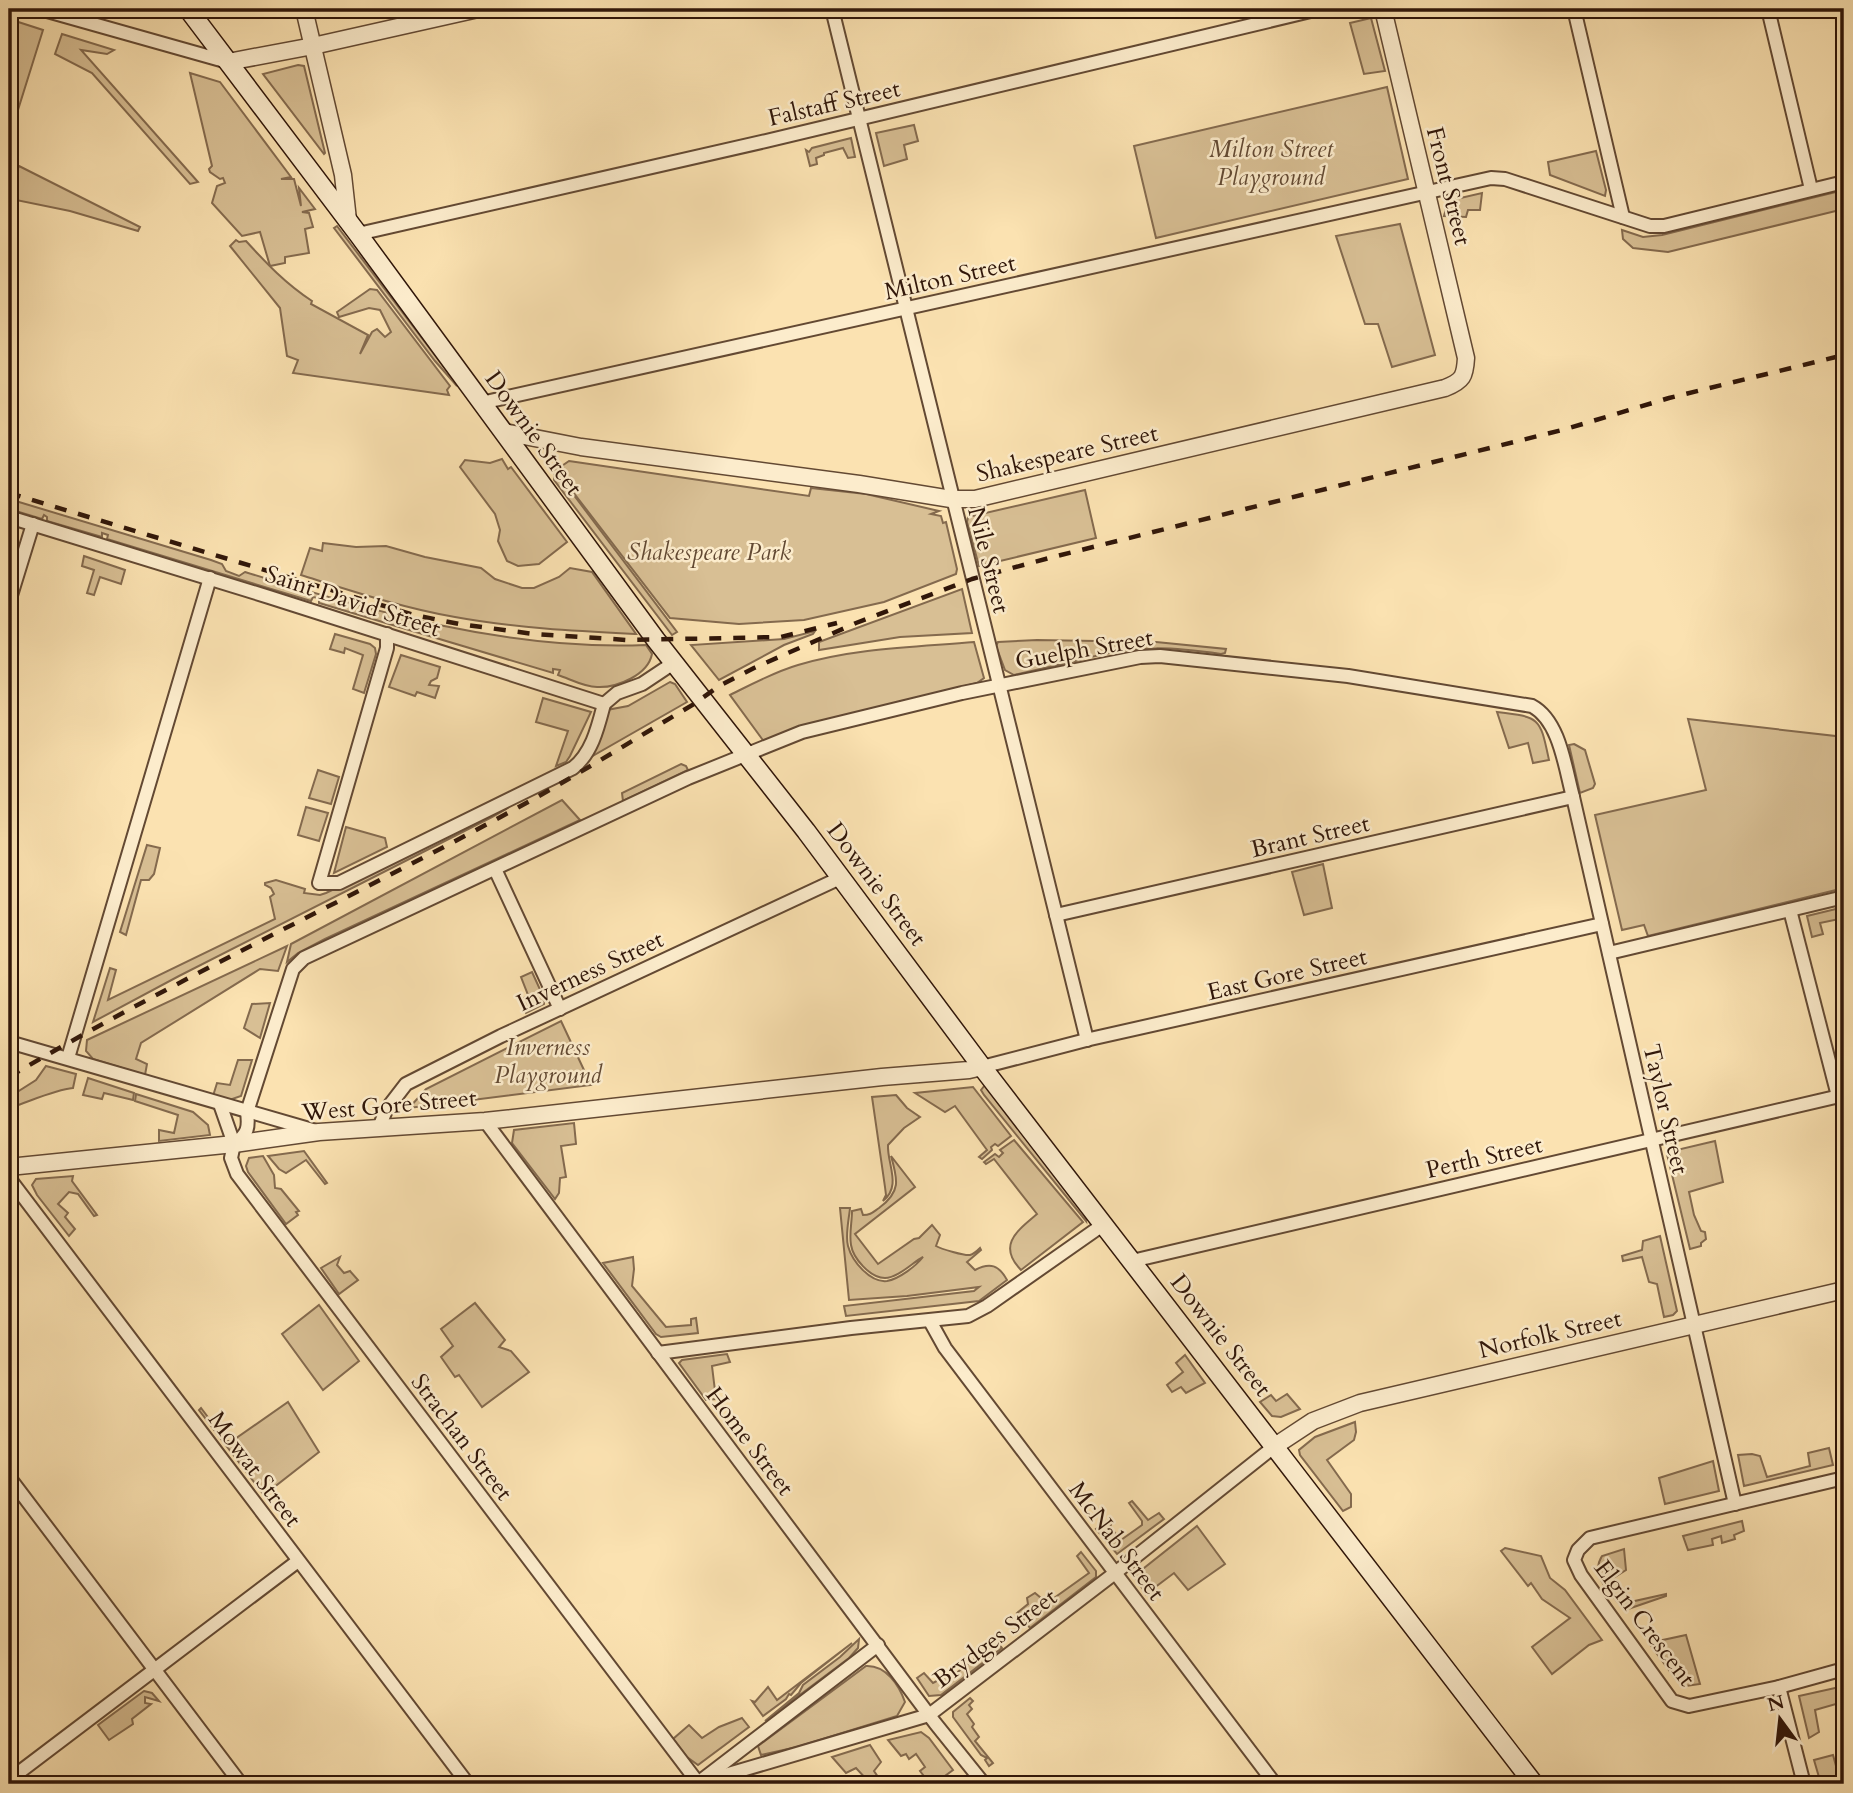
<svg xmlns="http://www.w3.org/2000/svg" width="1853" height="1793" font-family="Cardo,serif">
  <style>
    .green { fill: #d8bf94; stroke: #846a4e; stroke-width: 2 }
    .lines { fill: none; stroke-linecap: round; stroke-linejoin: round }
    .minor-casing { stroke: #634933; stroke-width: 16 }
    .tertiary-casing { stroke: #634933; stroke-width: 19 }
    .secondary-casing { stroke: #301609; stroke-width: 21 }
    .minor { stroke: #fceccc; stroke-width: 12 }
    .tertiary { stroke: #fceccc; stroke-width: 16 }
    .secondary { stroke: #fceccc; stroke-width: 18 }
    .rail { stroke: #301609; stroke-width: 4.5; stroke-dasharray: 12 12; stroke-linecap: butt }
    .labels { text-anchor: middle; stroke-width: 5; stroke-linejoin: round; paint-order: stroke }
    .street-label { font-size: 24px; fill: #301609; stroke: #fceccc }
    .park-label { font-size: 24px; font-style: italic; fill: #624933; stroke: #fceccc }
  </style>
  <rect width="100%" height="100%" fill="#fbe2b1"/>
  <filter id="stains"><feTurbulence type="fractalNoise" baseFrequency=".00286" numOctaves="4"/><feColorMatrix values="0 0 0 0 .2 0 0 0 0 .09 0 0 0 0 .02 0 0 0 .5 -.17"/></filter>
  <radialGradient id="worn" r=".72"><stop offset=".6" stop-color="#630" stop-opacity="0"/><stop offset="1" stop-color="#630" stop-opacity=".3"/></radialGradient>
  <g class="green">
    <path d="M1371,18L1385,71L1364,74L1350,23Z"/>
    <path d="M9,19L43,30L17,113L9,111Z"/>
    <path d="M62,34L114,50L107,54L81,50L198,182L190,184L92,73L55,54Z"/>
    <path d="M298,65L304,66L325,153L324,154L263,74Z"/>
    <path d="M190,73L220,82L291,177L281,179H294L301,206L299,188L315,209L302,212L309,213L313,227L305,229L309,253L285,257V263L270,266L260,232L242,236L212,203L217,186L225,183L223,178L220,179L210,172L209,169L212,166Z"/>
    <path d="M1387,87L1408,179L1156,238L1134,146Z"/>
    <path d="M914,125L918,141L904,145L907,159L884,166L876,133Z"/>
    <path d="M851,138L855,157L848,158L843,148L824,153V155L816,158L817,164L810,166L806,150L809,152L812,148Z"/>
    <path d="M1596,151L1606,190L1605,196L1550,175L1548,162Z"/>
    <path d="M19,166L140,227L138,231L70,211L11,199L9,189Z"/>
    <path d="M1844,190V209L1668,252L1633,248L1623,239L1622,230L1643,237L1662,235Z"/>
    <path d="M1482,193L1480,210H1468L1466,217L1444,216L1447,205L1456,202V199Z"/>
    <path d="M1400,224L1435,355L1392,367L1378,324H1365L1336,236Z"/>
    <path d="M337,226L456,383L457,386L435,361L334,228Z"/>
    <path d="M236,240L239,242L246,241C267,264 286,284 312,301L311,304L368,335L360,354L372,332L377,329L385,337L391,332L380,310L369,308L339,317L337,312L370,289L377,290L450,386L447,390L449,395L293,373L298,360L287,356L280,308L230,246Z"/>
    <path d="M502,459L508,469L511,467L567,542L539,564L518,566L507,561L498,541L500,530L495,514L460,467L465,460L490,463Z"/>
    <path d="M569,461L809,496L811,488L866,494L939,511L931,514L941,516L943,523L946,522L957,569L956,574L884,602L804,620L739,624L670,618L556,470Z"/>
    <path d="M554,471L564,482L677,632L672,635L554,480Z"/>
    <path d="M1085,490L1096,538L979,566L967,522L968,517Z"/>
    <path d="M9,499L211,560L222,564L226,571L239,576L245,572C375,612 509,651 646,645L652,654C648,675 617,688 597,687C584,687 570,679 558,675L560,670L553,669V673L319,603V598L313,597L311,601L107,539L108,535L102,533V537L47,521V517L44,515L42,519L9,509Z"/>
    <path d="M323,543L356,547L386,546L425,557L481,568L495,579L522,588H534L559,577L570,568L592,572L636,634C576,631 515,628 455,617C403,608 352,591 301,575L310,548L322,551Z"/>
    <path d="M84,556L125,570L121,584L100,577L94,595L87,593L94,570L82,566Z"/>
    <path d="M962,589L972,633L900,637L819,650V642Z"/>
    <path d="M815,631L813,634L784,645L719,680L691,645L784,639Z"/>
    <path d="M335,634L370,644L375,648L376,654L364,693L353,689L363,655L345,648L344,653L330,649Z"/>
    <path d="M1037,640L1156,642L1226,649L1225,653L1221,654C1172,647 1140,645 1091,657L1087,653V657L1080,660L1014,675L1005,670L996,646L998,642Z"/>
    <path d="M974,642L984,678L977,683L798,727L765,743L730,695C752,684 774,672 798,665C855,648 915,647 974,642Z"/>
    <path d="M401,655L440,667L437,678L431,681L429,685L439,686L435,698L417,692L415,696L389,687Z"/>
    <path d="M670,682L675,684L687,702L589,758L607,710L628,706Z"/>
    <path d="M543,698L591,712L570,756L566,762L556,766L568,731L536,722Z"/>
    <path d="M1497,712C1541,717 1540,718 1549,760L1533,763L1528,743L1509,748Z"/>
    <path d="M1688,719L1844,737V888L1648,936L1644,925L1622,930L1595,815L1706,790Z"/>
    <path d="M1574,744L1585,750L1595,784L1593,788L1580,793L1569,745Z"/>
    <path d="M681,764L686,766L688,770L623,801L622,793Z"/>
    <path d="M318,770L339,777L331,804L309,798Z"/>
    <path d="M562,800L580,820L325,939L298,953L287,962L291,944Z"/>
    <path d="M306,807L328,813L319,841L298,835Z"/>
    <path d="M505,807L506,809L492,817L179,976L93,1022L110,968L116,970L108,1000L275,919L270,897L274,894L271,888L265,885V883L276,880L305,889L304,893L320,895L326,893Z"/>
    <path d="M346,827L385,838L387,847L334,873Z"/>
    <path d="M147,845L160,848L154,874L149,880H141L126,935L120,932Z"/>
    <path d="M1323,864L1332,908L1304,915L1292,872Z"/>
    <path d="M1844,907V918L1820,923L1823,934L1812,937L1807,916Z"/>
    <path d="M287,946L278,971L260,969L141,1043L136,1059L147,1064L145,1075L93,1059L86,1051L87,1040Z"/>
    <path d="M532,972L543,996L544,1004L526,1013L520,1001L528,995L521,977Z"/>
    <path d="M270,1003L260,1038L244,1028L252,1004Z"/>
    <path d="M561,1021L591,1085L409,1108L426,1089Z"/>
    <path d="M238,1060H252L241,1096L232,1099L231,1101L213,1096L217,1083L230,1085Z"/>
    <path d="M46,1066L76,1074L73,1088C54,1090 31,1101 12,1107L17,1154H9V1103L12,1102L11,1096L36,1080Z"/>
    <path d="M88,1078L134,1093L133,1100L104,1093L102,1099L83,1095Z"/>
    <path d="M985,1085L1085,1214L1086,1221L984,1095L981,1090Z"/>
    <path d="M973,1087L1011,1136L998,1146L995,1144L991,1147L992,1150L982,1159L979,1157L987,1150L955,1106L945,1112L915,1093Z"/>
    <path d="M136,1094L193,1112L208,1125L210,1135L159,1141V1130L174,1133L178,1115L135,1101Z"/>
    <path d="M896,1095L907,1108L920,1117L904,1128L888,1145C887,1164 902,1186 883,1201L886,1195L885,1187L872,1097Z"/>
    <path d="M574,1123L576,1144L561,1146L566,1177L560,1178L559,1193L555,1199L512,1143L514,1130Z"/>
    <path d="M1014,1140L1083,1222L1021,1270C997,1245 1017,1231 1037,1214L994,1159L986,1164L984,1162L995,1154L999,1157L1003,1153L1000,1150Z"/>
    <path d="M1715,1141L1723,1182L1689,1192L1694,1215L1701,1231L1705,1232L1706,1239L1701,1243V1246L1690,1249L1667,1154L1668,1152Z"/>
    <path d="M304,1151L327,1183L325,1184L306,1160L286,1173L279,1169L268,1156Z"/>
    <path d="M263,1156L274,1175L275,1188L281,1189L299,1211L296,1212L298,1215L286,1224L248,1172L246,1166L249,1158Z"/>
    <path d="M891,1156L915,1187L855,1234L878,1264L914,1239L919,1238L932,1225L940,1235L936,1246C941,1249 965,1256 970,1255C974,1254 978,1250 980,1248L981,1250L967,1262L975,1270C990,1262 999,1265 1007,1280L979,1301L846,1316L844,1306L974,1291L979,1287L907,1296L849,1300L840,1208H850C849,1219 845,1235 848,1246C852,1261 870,1283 887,1281C899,1279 916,1266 923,1257C913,1262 898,1278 885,1278C870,1278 853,1258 851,1245C849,1234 852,1222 852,1211L861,1209L863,1215C871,1215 873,1212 879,1208C901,1192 898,1180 891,1156Z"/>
    <path d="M73,1176L72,1181L97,1215L94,1216L78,1194L69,1192L58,1204L68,1213L65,1217L75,1229L69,1236L37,1195L32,1185L36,1179Z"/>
    <path d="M1660,1236L1677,1311L1673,1315L1664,1317L1657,1284L1649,1282L1642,1257L1623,1261L1622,1256L1642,1250L1643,1241Z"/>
    <path d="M340,1257L337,1265L344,1273L350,1271L358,1280L339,1294L321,1268Z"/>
    <path d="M633,1257L634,1269L632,1286L666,1327L691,1325V1319L696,1318L698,1333L661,1337L656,1334L603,1263Z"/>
    <path d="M475,1303L505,1340L499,1347L511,1351L529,1372L482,1407L459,1375L455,1377L441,1357L453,1346L441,1329Z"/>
    <path d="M319,1305L359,1361L323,1390L282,1334Z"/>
    <path d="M727,1354L730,1362L712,1366L716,1399L706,1400L679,1363L682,1360Z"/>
    <path d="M1185,1355L1205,1383L1186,1393L1181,1387L1172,1392L1167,1385L1183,1372L1176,1363Z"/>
    <path d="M1287,1394L1300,1409L1281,1417L1272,1416L1260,1402L1271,1395L1276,1401Z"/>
    <path d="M288,1402L319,1452L264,1495L199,1410L201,1408L226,1441H232Z"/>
    <path d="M1355,1422L1356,1432L1354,1440L1327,1460L1351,1494V1507L1343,1511L1300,1455L1299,1450L1315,1437Z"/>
    <path d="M1829,1448L1833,1465L1744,1486L1738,1455L1752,1454L1760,1456L1767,1477L1810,1466L1808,1453Z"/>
    <path d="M1713,1461L1719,1491L1665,1504L1659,1478Z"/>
    <path d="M1132,1501L1148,1520L1159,1513L1164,1519L1117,1554L1096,1529L1110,1519L1112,1522L1110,1527L1121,1540L1142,1525V1521L1129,1503Z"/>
    <path d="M1742,1521L1744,1531L1734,1535L1735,1539L1722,1543L1721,1536L1712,1539L1713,1545L1688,1550L1683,1536Z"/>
    <path d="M1197,1526L1225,1564L1188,1590L1174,1573L1146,1594L1134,1576Z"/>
    <path d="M1505,1548L1541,1556L1550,1578L1565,1590L1602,1640L1589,1645L1552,1674L1532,1647L1570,1618L1542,1599L1531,1583L1528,1586L1501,1551Z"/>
    <path d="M1624,1549L1626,1570L1607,1582L1621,1604L1666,1594V1596L1625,1610C1612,1595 1589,1576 1602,1556Z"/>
    <path d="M1081,1552L1096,1571V1577L1030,1628L1017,1613L1028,1604L1027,1598L1035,1593L1047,1603L1089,1573L1077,1556Z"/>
    <path d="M1686,1635L1700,1684L1686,1686L1677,1681L1649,1643Z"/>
    <path d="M859,1639L858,1648L849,1658L765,1721L799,1693L803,1685L840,1657Z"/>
    <path d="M997,1642L1002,1648L941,1695L929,1696L917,1678L924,1673L933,1683L952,1673L955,1674Z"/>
    <path d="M852,1643L801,1683L791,1695L789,1694L786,1699L763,1716L752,1701L755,1702L768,1687L777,1700Z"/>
    <path d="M866,1666C886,1665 899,1685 905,1702L897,1716L797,1747L761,1755L758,1746Z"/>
    <path d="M1844,1686L1843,1702L1815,1710L1819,1732L1809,1738L1799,1696Z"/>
    <path d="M144,1691L152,1693L159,1701L145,1697V1703L151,1704L132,1719L133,1724L109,1740L98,1725Z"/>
    <path d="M970,1698L973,1701L969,1705L972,1709L967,1714L974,1724L972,1727L979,1737L975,1741L993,1763L989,1766L985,1760L987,1758L981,1755L953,1717V1712Z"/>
    <path d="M742,1718L749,1727L698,1765L687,1757L673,1739L689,1725L702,1738L719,1727Z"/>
    <path d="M921,1732L929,1738L953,1770L934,1784H930L920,1771L925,1767L916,1754L909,1759L906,1754L901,1756L888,1740Z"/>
    <path d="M870,1745L881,1762L874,1771L878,1777L869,1782L856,1768L846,1773L832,1757Z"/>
    <path d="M1833,1755L1841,1784H1821L1814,1760Z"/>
  </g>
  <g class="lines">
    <g class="minor-casing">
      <g id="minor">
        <path d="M40,9L228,62"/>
        <path d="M832,9L1087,1040"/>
        <path d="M1574,9L1623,217"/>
        <path d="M1768,9L1811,189"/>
        <path d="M358,234L766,141L1319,9"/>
        <path d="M481,403L1491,178L1505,179L1650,226H1664L1844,182"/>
        <path d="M9,517L269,597L604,704L617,693L642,684L675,662"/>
        <path d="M9,602L33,524"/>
        <path d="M387,634V648L319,883H339L573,768C592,753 598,727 604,704"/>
        <path d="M495,869L560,1009"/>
        <path d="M1790,910L1838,1096"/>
        <path d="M1056,915L1573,797"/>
        <path d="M1609,953L1844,897"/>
        <path d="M9,1042L316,1131"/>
        <path d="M68,1058L210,578"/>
        <path d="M982,1067L1090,1039L1602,924"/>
        <path d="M220,1104L234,1144L231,1158L237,1174L699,1784"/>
        <path d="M485,1121L935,1723L984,1784"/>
        <path d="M379,1128L386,1110L406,1084L501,1036L840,878"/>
        <path d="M235,1143C248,1134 249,1127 247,1112L293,969L304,958L688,778L802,732L962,693L1140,657L1160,656L1348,676L1532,706C1560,721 1565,768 1573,797L1735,1504"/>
        <path d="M9,1178L468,1784"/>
        <path d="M1132,1261L1844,1095"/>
        <path d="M930,1321L945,1348L1275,1784"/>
        <path d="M658,1353L851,1328L968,1316L987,1306L1104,1224"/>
        <path d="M9,1477L241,1784"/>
        <path d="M1844,1478L1590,1538L1578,1550L1574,1560L1581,1575L1672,1701L1689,1706L1779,1687L1844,1669"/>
        <path d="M1779,1687L1804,1784"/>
        <path d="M703,1779L878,1645"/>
        <path d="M9,1780L298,1561"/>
        <path d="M698,1783L929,1715L1115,1573L1275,1446"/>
      </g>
    </g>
    <g class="tertiary-casing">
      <g id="tertiary">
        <path d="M304,9L343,175L348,220"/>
        <path d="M228,62L313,46L478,9"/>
        <path d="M504,432L581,447L859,484L951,499H975L1445,388C1463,381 1465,376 1466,358L1383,9"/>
        <path d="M9,1167L234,1144L319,1132L485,1121L882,1077L969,1070L982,1067"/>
        <path d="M1275,1446L1313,1421L1360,1403L1844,1290"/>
      </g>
    </g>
    <g class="secondary-casing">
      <path id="secondary" d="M188,9L358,234L656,640L806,831L982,1067L1534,1784"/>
    </g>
    <use href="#minor" class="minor"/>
    <use href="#tertiary" class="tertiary"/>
    <use href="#secondary" class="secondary"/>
    <g class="rail">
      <path d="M9,493L414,615L459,624L534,634L627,640L781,637L837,623"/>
      <path d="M9,1077C170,982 341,903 506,814C570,780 631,741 694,704L719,686L754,668L856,623L972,579L1049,558L1566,429L1669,398L1844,355"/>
    </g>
  </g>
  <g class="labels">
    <g class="street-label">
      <text transform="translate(834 103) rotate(-13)" y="8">Falstaff Street</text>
      <text transform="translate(1449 186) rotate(76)" y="8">Front Street</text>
      <text transform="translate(950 277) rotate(-13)" y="8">Milton Street</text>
      <text transform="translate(534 433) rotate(54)" y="8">Downie Street</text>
      <text transform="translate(1067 453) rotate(-13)" y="8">Shakespeare Street</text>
      <text transform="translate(989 560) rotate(76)" y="8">Nile Street</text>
      <text transform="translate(353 601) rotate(18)" y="8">Saint David Street</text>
      <text transform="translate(1084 649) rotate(-10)" y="8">Guelph Street</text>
      <text transform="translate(1310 836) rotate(-13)" y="8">Brant Street</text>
      <text transform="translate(877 884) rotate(53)" y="8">Downie Street</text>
      <text transform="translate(590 971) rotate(-25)" y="8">Inverness Street</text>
      <text transform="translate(1287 974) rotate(-13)" y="8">East Gore Street</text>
      <text transform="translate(389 1105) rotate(-5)" y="8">West Gore Street</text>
      <text transform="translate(1666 1109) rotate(77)" y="8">Taylor Street</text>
      <text transform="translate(1484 1157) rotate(-13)" y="8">Perth Street</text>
      <text transform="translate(1550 1334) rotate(-13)" y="8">Norfolk Street</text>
      <text transform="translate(1221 1335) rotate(52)" y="8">Downie Street</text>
      <text transform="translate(462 1437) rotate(53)" y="8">Strachan Street</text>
      <text transform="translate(750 1441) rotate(53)" y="8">Home Street</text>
      <text transform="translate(255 1469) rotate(53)" y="8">Mowat Street</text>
      <text transform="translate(1117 1541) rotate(53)" y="8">McNab Street</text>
      <text transform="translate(1645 1623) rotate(53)" y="8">Elgin Crescent</text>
      <text transform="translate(995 1638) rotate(-37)" y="8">Brydges Street</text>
    </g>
    <g class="park-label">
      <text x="1271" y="157">Milton Street<tspan x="1271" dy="28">Playground</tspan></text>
      <text x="709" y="560">Shakespeare Park</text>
      <text x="548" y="1055">Inverness<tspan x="548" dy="28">Playground</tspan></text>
    </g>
  </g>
  <rect width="1853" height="1793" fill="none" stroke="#fbe2b1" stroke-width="35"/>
  <rect x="10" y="10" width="1832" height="1772" fill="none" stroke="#301609" stroke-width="3.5"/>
  <rect x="18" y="18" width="1818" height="1758" fill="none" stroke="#301609" stroke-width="2"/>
  <g transform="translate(1780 1719) rotate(345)" stroke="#fceccc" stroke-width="5" paint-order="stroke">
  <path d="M0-5L12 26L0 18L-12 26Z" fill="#301609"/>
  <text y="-10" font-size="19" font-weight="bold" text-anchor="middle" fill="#301609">N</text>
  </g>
  <rect width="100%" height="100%" filter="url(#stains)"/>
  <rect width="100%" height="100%" fill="url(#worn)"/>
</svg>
